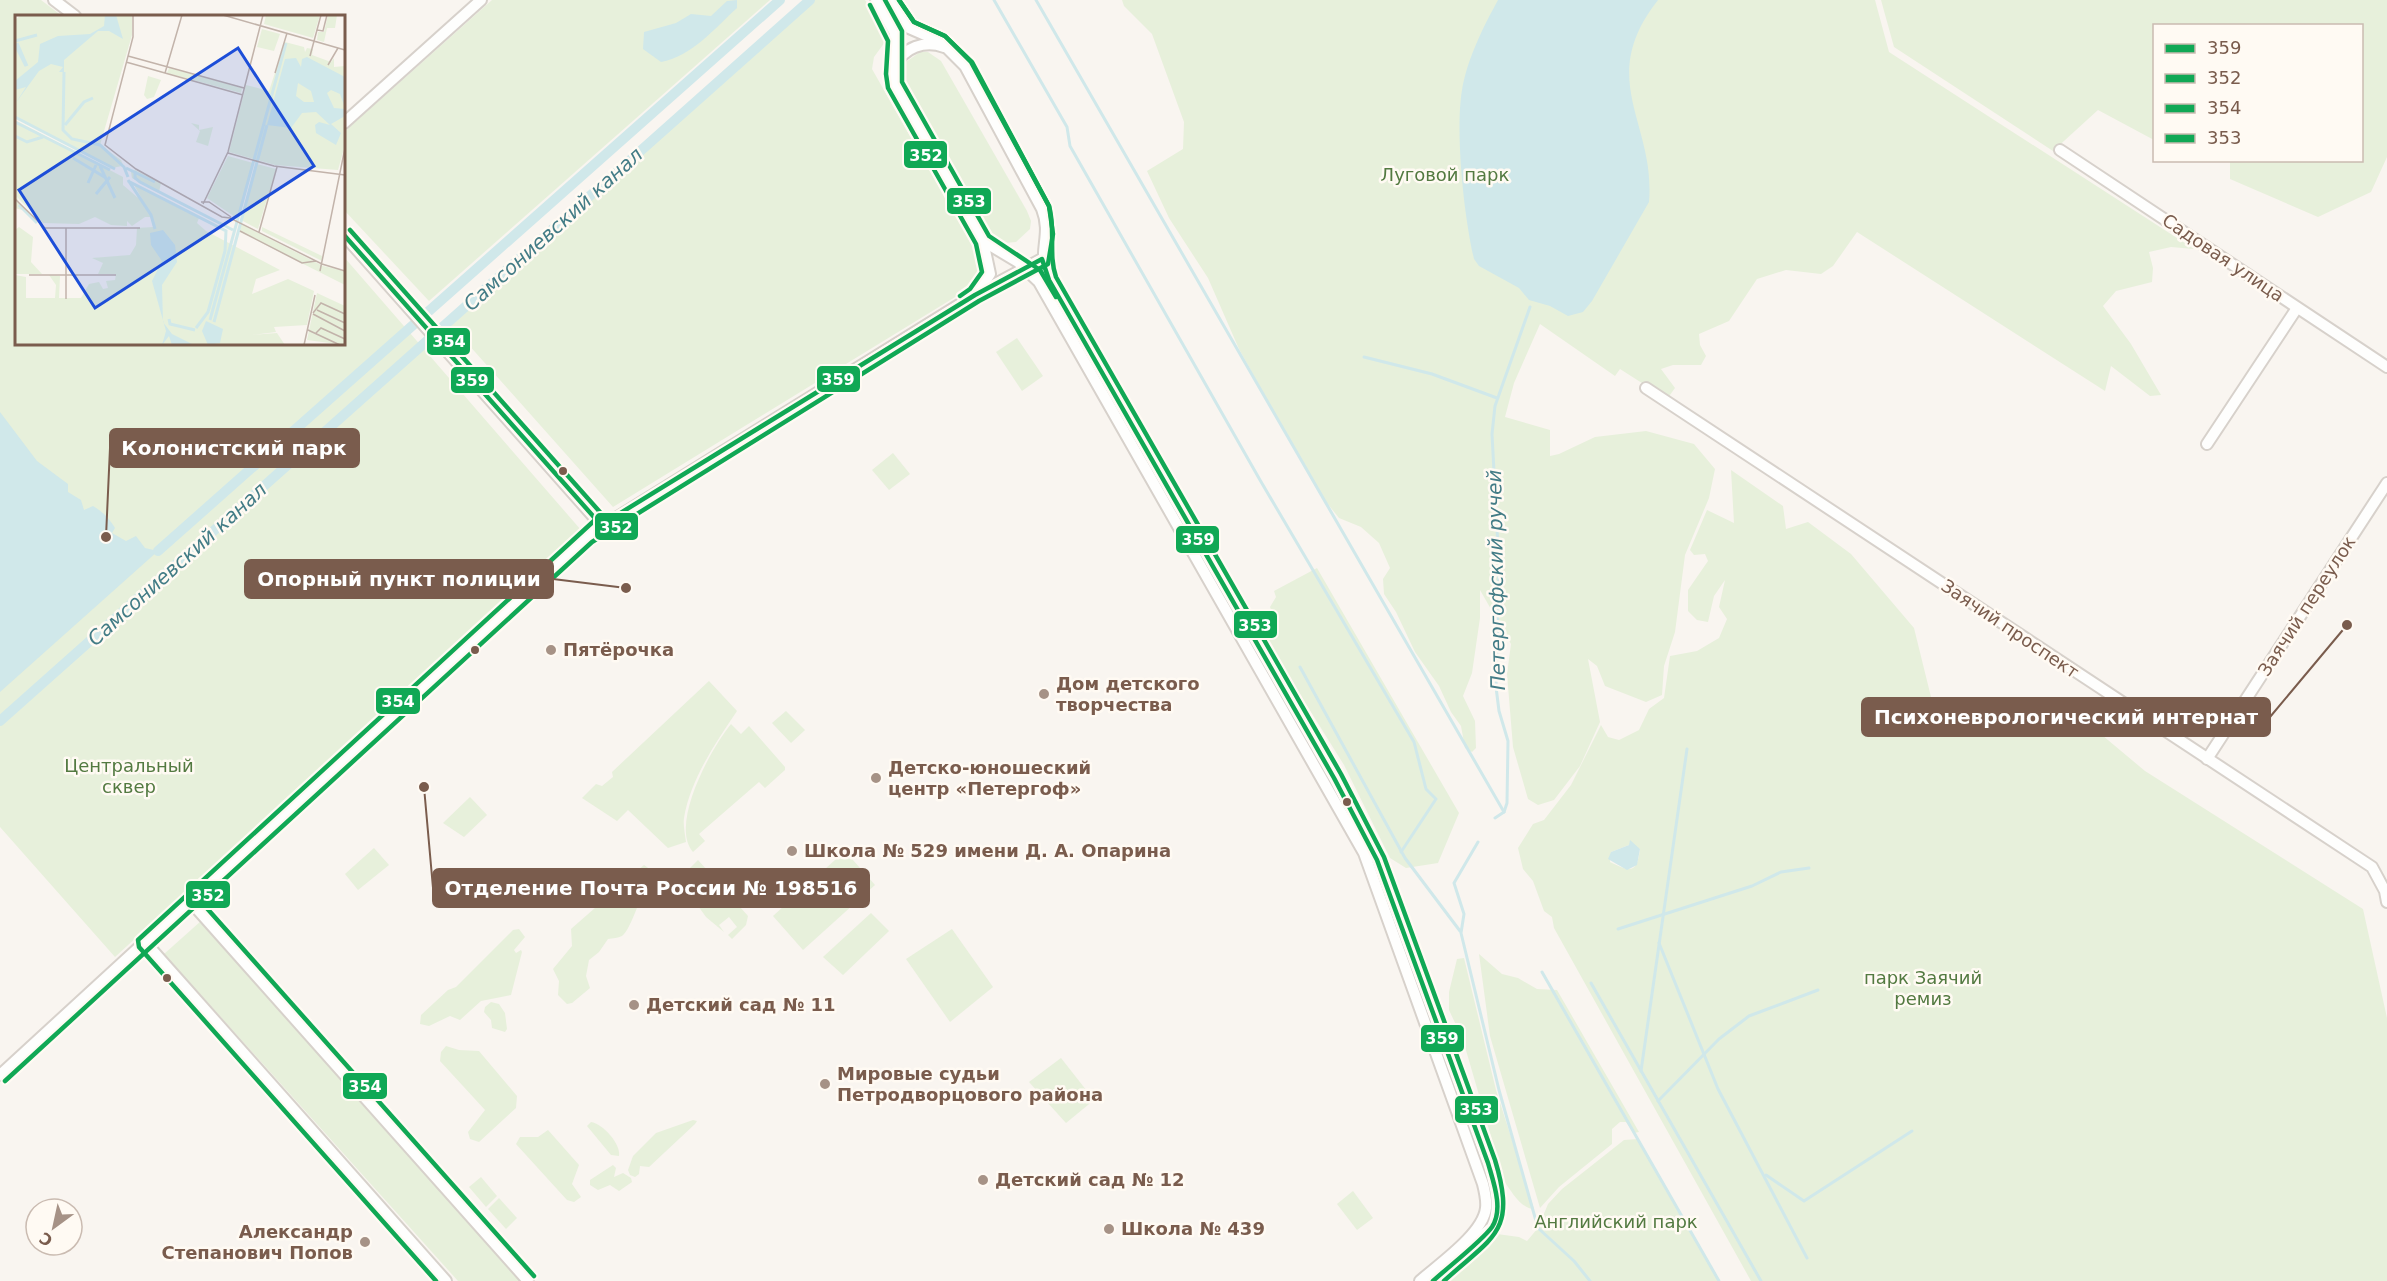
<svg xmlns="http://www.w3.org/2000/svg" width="2387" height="1281" font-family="'DejaVu Sans',sans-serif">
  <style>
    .green { fill: #e7f0db; fill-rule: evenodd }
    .water { fill: #d0e8ea }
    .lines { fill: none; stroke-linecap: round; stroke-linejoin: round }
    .stream { stroke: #d0e8ea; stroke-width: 3 }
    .canal { stroke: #d0e8ea; stroke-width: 10 }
    .minor-casing { stroke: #d7d1cb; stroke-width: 14 }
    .minor { stroke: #fefefd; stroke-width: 10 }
    .bus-1-casing { stroke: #fffaf3; stroke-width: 9 }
    .bus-2-casing { stroke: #fffaf3; stroke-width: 9 }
    .bus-3-casing { stroke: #fffaf3; stroke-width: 9 }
    .bus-4-casing { stroke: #fffaf3; stroke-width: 9 }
    .bus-1 { stroke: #10a855; stroke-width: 4.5 }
    .bus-2 { stroke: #10a855; stroke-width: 4.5 }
    .bus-3 { stroke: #10a855; stroke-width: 4.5 }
    .bus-4 { stroke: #10a855; stroke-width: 4.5 }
    .bus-dot { fill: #7a5c4d; stroke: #fffaf3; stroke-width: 2 }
    .poi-dot { fill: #a69286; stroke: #fffaf3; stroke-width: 2 }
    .labels { text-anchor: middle; stroke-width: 5; stroke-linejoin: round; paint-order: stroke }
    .park-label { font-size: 18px; fill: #537a41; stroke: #fffaf3 }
    .street-label { font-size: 18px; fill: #7a5c4d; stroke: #fffaf3 }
    .poi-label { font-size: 18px; font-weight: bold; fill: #7a5c4d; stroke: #fffaf3; text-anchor: start }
    .water-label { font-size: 20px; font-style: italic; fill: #437c86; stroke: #fffaf3 }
    .inset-river { fill: none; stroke: #d0e8ea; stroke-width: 3 }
    .inset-road { fill: none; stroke: #c2b3aa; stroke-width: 1.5 }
    .view { fill: #1d4ed8; fill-opacity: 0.15; stroke: #1d4ed8; stroke-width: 3 }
    .inset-edge { fill: none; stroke: #7a5c4d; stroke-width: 3 }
    .leader { fill: none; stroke: #7a5c4d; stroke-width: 2 }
    .callout-dot { fill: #7a5c4d; stroke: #fffaf3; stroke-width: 2 }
    .callout { fill: #7a5c4d; stroke: #7a5c4d; stroke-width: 2 }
    .callout-label { font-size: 20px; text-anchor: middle; font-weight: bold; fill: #fff }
    .line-badge { stroke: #fffaf3; stroke-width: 2 }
    .badge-label { font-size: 16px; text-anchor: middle; font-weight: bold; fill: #fff }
  </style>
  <rect width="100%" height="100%" fill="#f9f5f0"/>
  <g class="green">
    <path d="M0,0H41L62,16H16V344H344V257L581,530L115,957L0,827Z"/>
    <path d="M492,0H770L429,301L344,210V132Z"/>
    <path d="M813,0H865L883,30L885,42L874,57L872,69L980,259V269L976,279L978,283L613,507L451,325Z"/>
    <path d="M1122,0H1875L1889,52L2194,249L2171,247L2149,252L2153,268L2152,282L2116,291L2103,306L2131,344L2161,395L2150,396L2111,366L2105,391L1857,232L1833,266L1821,274L1786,270L1757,279L1729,321L1699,334L1700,345L1706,356L1701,365H1673L1661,369L1675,388L1667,399L1620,369L1615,376L1540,324L1514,383L1505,417L1550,430V456L1559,454L1595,437L1646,431L1694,444L1715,469L1709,498L1685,555L1675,632L1664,666L1662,695L1646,702L1605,686L1597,666L1588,659L1600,722L1580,766L1554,800L1538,805L1528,799L1513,747L1507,674L1511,644L1480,590V618L1472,673L1463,696L1475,721L1476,748L1472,752L1465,748L1461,726L1451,712L1439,686L1415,652L1396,612L1384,594L1383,579L1390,568L1379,543L1361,527L1339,518L1319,493L1239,349L1208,278L1169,218L1147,171L1183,149L1184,122L1152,34L1124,6Z"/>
    <path d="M1881,0H2387V157L2371,192L2318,217L2230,179V161L2362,160V26H2154V140L2098,110L2053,151L1894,47Z"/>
    <path d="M920,52H928L941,61L1027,211L1031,221L1030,229L1016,242L1004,243L991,233L906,83V62Z"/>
    <path d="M1017,338L1043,376L1022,391L996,352Z"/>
    <path d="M893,453L910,474L889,490L872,470Z"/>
    <path d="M1731,470L1783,506L1786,529L1808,522L1851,554L1914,628L1931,697L2018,703L2090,725L2145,771L2363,909L2387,1018V1281H1751L1554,928L1552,917L1544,911L1533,881L1523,869L1518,848L1533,824L1544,820L1571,785L1601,725L1608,737L1619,740L1639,730L1649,709L1664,698L1670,656L1697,651L1719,638L1727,619L1719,607L1725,580L1714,596L1708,622L1697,620L1688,611V590L1708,561L1705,554L1694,555L1690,550L1707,510L1734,523ZM1629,845L1640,849C1637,874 1630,872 1610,862L1611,852Z"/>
    <path d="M1317,568L1459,813L1438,863L1406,868L1390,858L1344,765L1258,627L1272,612L1270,607L1276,597L1274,591Z"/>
    <path d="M709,681L737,711C716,742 690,780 684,818C683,825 685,834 686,842L668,848L628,810L617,821L582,798L596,784L602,786L613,777L612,772Z"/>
    <path d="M786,711L805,730L791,743L772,723Z"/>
    <path d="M731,724L741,734L749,726L785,767V770L765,788L759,782L699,834L705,841L693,852C669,825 711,748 731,724Z"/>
    <path d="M470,797L487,815L464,837L443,823Z"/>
    <path d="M374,848L389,865L358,890L345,874Z"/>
    <path d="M845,851L875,885L803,950L773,916Z"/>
    <path d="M698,860L748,916L746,925L732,939L728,935L737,927L729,917L719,925L724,932L706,917L681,882L683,875Z"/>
    <path d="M644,865L651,870C645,883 632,929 622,936C618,938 613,938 608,939L599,952L589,960L586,976L590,988L572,1003L567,1004L558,995L559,981L553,969L572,946L571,929Z"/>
    <path d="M871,913L889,931L843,975L823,957Z"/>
    <path d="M201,921L520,1281H458L164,954Z"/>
    <path d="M519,929L525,937L514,950L516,953L521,950L522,952L511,995L481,1001L460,1020L450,1016L429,1026L420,1024L421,1015L448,990L456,987L513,930Z"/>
    <path d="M952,929L993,987L950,1022L906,959Z"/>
    <path d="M1479,954L1502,974L1518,978L1537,989L1557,990L1639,1132L1634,1133L1626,1122H1620L1612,1129V1144L1559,1187L1540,1208L1490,1036Z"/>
    <path d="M1464,958L1496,1090L1534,1209C1520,1208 1512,1192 1504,1181L1463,1040L1449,1010V992L1457,959Z"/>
    <path d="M491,1002L499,1004L505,1013L507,1029L505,1032L492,1028L491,1020L484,1012L485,1007Z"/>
    <path d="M446,1046L459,1050L479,1051L517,1096L516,1108L479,1142L470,1139L468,1132L485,1110L440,1061L441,1052Z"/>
    <path d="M1061,1058L1094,1100L1066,1123L1029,1082Z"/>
    <path d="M693,1120L697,1121L695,1124L649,1167L640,1166L639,1174L635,1177L630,1175L628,1170L633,1156L656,1133Z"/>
    <path d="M591,1122C603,1124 621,1144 619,1156L611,1155L587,1126Z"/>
    <path d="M548,1130L579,1165L572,1184L581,1197L574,1202L567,1200L516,1144L520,1137H538Z"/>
    <path d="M1638,1139L1719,1281H1447L1497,1234L1519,1237L1527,1241L1538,1228L1548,1204L1562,1189L1624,1140Z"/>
    <path d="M613,1165L616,1168L614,1177L623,1173L631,1178L632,1182L619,1191L610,1185L598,1190L590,1185V1180Z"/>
    <path d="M481,1177L497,1196L486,1207L469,1187Z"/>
    <path d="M1353,1191L1373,1218L1357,1230L1337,1204Z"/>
    <path d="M499,1198L517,1218L506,1229L488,1209Z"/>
  </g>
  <g class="water">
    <path d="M737,0V8C715,28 691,57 661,62L643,49L644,32L676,23L691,14L711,16L727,1Z"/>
    <path d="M1498,0H1658C1595,80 1656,123 1649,202L1592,301L1583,312L1568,316L1550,306L1529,300L1519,288L1479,266L1474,259C1464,217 1455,132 1462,90C1467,60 1483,27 1498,0Z"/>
    <path d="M0,412L37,461L68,484V492L81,500L84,510L93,506C103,512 109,518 115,528L112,533L126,541L136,536L145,548L158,551L0,692Z"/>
    <path d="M1630,840L1640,849L1637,865L1627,870L1608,859L1611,852L1629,845Z"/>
  </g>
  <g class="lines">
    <g class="stream">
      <path d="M994,0L1067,127L1070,146L1260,480L1414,742L1426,789L1436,799L1401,852"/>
      <path d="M1036,0L1504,812"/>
      <path d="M1364,357L1432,374L1497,398"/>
      <path d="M1300,667L1405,858L1460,931"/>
      <path d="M1495,818L1504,812L1507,803L1508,741L1499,711L1496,687L1499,566L1492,434L1495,406L1530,307"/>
      <path d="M1478,842L1454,883L1464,914L1461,933L1499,1090L1538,1228L1574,1261L1590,1281"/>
      <path d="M1618,929L1752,886L1781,872L1809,868"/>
      <path d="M1659,943L1718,1089L1807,1258"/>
      <path d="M1542,972L1719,1281"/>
      <path d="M1591,983L1761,1281"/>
      <path d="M1641,1071L1687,749"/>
      <path d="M1658,1101L1719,1039L1749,1016L1818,990"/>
      <path d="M1766,1175L1804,1201L1912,1131"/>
    </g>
    <g class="canal">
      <path d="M158,551L780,0"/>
      <path d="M0,721L810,0"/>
    </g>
    <g class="minor-casing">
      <g id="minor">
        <path d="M54,0L75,16"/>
        <path d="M876,0L895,33L893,74L895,85L983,241L990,274L977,293"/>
        <path d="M890,0L909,28L941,42L965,66L1042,209C1053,237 1036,251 1049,280L1334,778L1377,860L1488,1163C1494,1183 1502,1206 1492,1227L1433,1281"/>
        <path d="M895,67C903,47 925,40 944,47"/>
        <path d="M344,123L481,0"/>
        <path d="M2060,150L2387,367"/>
        <path d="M344,235L601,525"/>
        <path d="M983,241L1018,262L1039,282L1364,853L1483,1184C1485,1192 1487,1200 1486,1208C1483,1234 1439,1264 1420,1281"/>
        <path d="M1646,388L2372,867L2385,891L2387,902"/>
        <path d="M2207,444L2297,308"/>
        <path d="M2207,759L2387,483"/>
        <path d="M190,901L528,1281"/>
        <path d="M145,942L446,1281"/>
        <path d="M0,1075L587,536L975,295L1042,259"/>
      </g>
    </g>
    <use href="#minor" class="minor"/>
    <g class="bus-1-casing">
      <g id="bus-1">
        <path d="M344,235L601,525"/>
        <path d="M601,525L975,295L1042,259L1049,280L1334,778L1377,860L1488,1163C1493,1181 1504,1209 1492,1227C1482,1241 1447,1268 1433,1281"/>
      </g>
    </g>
    <g class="bus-2-casing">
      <g id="bus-2">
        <path d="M870,5L888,41L886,74L888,88L976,244L982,272L970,289L960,296"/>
        <path d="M5,1081L592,542L979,301L1048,264L1053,234L1049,206L972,62L945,36L914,22L899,0"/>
      </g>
    </g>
    <g class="bus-3-casing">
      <g id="bus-3">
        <path d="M350,230L607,520"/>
        <path d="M196,896L534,1276"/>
        <path d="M436,1281L139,947L138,940L596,519"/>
      </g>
    </g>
    <g class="bus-4-casing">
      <g id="bus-4">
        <path d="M885,0L902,31V82L989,236L1040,270L1056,297"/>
        <path d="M899,0L914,22L945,36L971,62L1049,206C1056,230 1048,254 1056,277L1341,774L1384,857L1495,1160C1517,1233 1493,1236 1444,1281"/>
      </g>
    </g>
    <use href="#bus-1" class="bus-1"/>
    <use href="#bus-2" class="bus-2"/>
    <use href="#bus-3" class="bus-3"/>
    <use href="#bus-4" class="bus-4"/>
  </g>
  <g class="bus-dot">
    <circle cx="563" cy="471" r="5"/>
    <circle cx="475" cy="650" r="5"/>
    <circle cx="1347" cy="802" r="5"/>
    <circle cx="167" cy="978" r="5"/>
  </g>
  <g class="poi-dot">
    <circle cx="551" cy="650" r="6"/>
    <circle cx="1044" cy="694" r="6"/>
    <circle cx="876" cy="778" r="6"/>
    <circle cx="792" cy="851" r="6"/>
    <circle cx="634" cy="1005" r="6"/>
    <circle cx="825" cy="1084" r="6"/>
    <circle cx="983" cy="1180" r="6"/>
    <circle cx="1109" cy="1229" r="6"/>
    <circle cx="365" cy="1242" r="6"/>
  </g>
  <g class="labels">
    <g class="park-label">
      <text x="1445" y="181">Луговой парк</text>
      <text x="129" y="772">Центральный<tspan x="129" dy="21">сквер</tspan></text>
      <text x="1923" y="984">парк Заячий<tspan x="1923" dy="21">ремиз</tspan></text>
      <text x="1616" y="1228">Английский парк</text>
    </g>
    <g class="street-label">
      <text transform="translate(2223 258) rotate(34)" y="6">Садовая улица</text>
      <text transform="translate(2307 606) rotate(-57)" y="6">Заячий переулок</text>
      <text transform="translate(2010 629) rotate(34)" y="6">Заячий проспект</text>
    </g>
    <g class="poi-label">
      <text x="563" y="656">Пятёрочка</text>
      <text x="1056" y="690">Дом детского<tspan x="1056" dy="21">творчества</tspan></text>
      <text x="888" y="774">Детско-юношеский<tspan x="888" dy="21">центр «Петергоф»</tspan></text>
      <text x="804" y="857">Школа № 529 имени Д. А. Опарина</text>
      <text x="646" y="1011">Детский сад № 11</text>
      <text x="837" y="1080">Мировые судьи<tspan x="837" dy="21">Петродворцового района</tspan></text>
      <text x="995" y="1186">Детский сад № 12</text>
      <text x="1121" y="1235">Школа № 439</text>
      <text x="353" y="1238" text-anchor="end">Александр<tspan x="353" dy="21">Степанович Попов</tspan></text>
    </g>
    <g class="water-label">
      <text transform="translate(553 229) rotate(-42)" y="7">Самсониевский канал</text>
      <text transform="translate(177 564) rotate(-42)" y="7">Самсониевский канал</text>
      <text transform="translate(1496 580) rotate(-91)" y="7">Петергофский ручей</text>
    </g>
  </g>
  <g transform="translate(15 15)">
    <rect width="330" height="330" fill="#f9f5f0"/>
    <path d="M6,0H117V20L85,130L106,145L108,150L103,146L107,151L97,153L0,102V5ZM251,0H305L298,23L249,9ZM313,0H322L320,13H312L309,27L302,25L303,17H309ZM247,14L265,19L259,36L242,32ZM270,27L289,32L290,37L292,33L298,34L297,40L316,47L319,43V52L330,51V130L323,155L260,150L214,137L231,70L254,76ZM154,53L227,73L226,78L152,58ZM133,61L146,65L139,82L132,84L129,80ZM0,105L108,162V170L122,182L127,184L119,170L184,203L182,208L191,216L265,255L241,264L237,279L273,264L299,276L292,310L259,312L261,317L237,320L262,318L270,330H0V260L11,262V283H40L41,270L34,260L45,261L44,283H66L74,269L84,267L88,274L93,273L91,266L100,265L101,259H83L88,248L77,243L115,240L121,230L122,213L138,212L136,202H130L117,211L112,206V211L96,210L80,202L64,209L28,208L2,182L7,195L0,193ZM176,108L184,110V115L198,112L193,131L181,127L185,116ZM213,141L238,148L223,204L192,183ZM242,149L261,154L243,214L226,205ZM120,155L146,168L144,177L117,163L116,157ZM226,209L308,251L330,256V270L223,216ZM4,212L18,222L16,247L27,259H0V215ZM247,212L307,241V246L247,216ZM302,278L330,291V330L292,325Z" fill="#e7f0db"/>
    <path d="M90,0H101L108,24L94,16H83L49,45V57H44L48,52L36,49L24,56L0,89L11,72L0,75V66L23,47L25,29L43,21L75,19L89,11ZM292,42L330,62V93L325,79L316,75L312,78L319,93L330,94V101L316,109L326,118L321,130L301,118L300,110L304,107L315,110L301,97L287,98L276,113L252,110L270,44L281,43L286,52L287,44ZM283,68L296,76L299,87H289L281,81ZM148,215L160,230L162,247L147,270L148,307L157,319L179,330H157L154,321L147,330L151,316L137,266L147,246L136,230L135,218ZM191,306L208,314L205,328L193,330L187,316Z" fill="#d0e8ea" fill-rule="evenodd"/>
    <path class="inset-river" d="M0,26L22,20M2,28L12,51M0,29L11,51M49,57L48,115L57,124L85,130L109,152L113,162M0,102L100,154M0,107L95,155M50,110L69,87L78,83M0,121L12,127L28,122M58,143L91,163M85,151L100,183M111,153L140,167M120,156V163L125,167L218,215M113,165L136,200L140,214M113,166L211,216L210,236L193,297L181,313M73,168L81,150M81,179L95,162M4,190L22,208M154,304L155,309L180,315M195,305L271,28M199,307L252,110"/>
    <path class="inset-road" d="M118,0V22L90,130L121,154L207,202L215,203L307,249L330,256M208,0L330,35M302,15L308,16L312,0M113,41L229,73M295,41L306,0M111,47L228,80M313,50L323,33M150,58L167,0M260,58L272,18M213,138L259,151L330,160M0,184L30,213H125M186,187H194L216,202M188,189L213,137L248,0M225,216L287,248L301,246M244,217L262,152M305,256L330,133M14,260H101M51,284V213M302,295L330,308M298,298L306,288L330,299M298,299L330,316M293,315L325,330M301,318L306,313L330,324M289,330L300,280"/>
    <path class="view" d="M223,33L299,151L80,293L4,175Z"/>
    <rect width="330" height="330" class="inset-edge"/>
  </g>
  <path class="leader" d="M106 537L110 448M626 588L553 579M2347 625L2270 717M424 787L433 888"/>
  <g class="callout-dot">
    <circle cx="106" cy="537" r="6"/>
    <circle cx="626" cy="588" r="6"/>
    <circle cx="2347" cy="625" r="6"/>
    <circle cx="424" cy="787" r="6"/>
  </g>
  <g class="callout">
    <rect x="110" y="429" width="249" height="38" rx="6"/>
    <rect x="245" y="560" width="308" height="38" rx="6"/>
    <rect x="1862" y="698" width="408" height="38" rx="6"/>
    <rect x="433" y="869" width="436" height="38" rx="6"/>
  </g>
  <g class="callout-label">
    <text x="234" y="455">Колонистский парк</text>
    <text x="399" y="586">Опорный пункт полиции</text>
    <text x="2066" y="724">Психоневрологический интернат</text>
    <text x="651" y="895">Отделение Почта России № 198516</text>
  </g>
  <g class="line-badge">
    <rect x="903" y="140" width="45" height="29" rx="6" fill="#10a855"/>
    <rect x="946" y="187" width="46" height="28" rx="6" fill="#10a855"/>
    <rect x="426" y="327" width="45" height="29" rx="6" fill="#10a855"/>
    <rect x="816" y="365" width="45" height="28" rx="6" fill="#10a855"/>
    <rect x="450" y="366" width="45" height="28" rx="6" fill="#10a855"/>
    <rect x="594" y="512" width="45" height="29" rx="6" fill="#10a855"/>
    <rect x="1175" y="525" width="45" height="29" rx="6" fill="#10a855"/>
    <rect x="1233" y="610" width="45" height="29" rx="6" fill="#10a855"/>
    <rect x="375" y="687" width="46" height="28" rx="6" fill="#10a855"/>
    <rect x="185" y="880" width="46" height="29" rx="6" fill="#10a855"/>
    <rect x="1420" y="1024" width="45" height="29" rx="6" fill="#10a855"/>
    <rect x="342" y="1072" width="46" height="28" rx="6" fill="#10a855"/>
    <rect x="1454" y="1095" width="45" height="29" rx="6" fill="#10a855"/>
  </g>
  <g class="badge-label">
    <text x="926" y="161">352</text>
    <text x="969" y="207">353</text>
    <text x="449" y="347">354</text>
    <text x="838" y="385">359</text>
    <text x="472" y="386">359</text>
    <text x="616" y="533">352</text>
    <text x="1198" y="545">359</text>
    <text x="1255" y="631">353</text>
    <text x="398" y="707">354</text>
    <text x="208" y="901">352</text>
    <text x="1442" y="1044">359</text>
    <text x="365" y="1092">354</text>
    <text x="1476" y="1115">353</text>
  </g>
  <rect x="2153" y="24" width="210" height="138" fill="#fffaf3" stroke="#cabbb1" stroke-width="1.5"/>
  <rect x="2165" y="44" width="30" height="9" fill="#10a855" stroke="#cabbb1" stroke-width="1.5"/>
  <text x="2207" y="54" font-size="18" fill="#7a5c4d">359</text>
  <rect x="2165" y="74" width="30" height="9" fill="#10a855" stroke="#cabbb1" stroke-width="1.5"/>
  <text x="2207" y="84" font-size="18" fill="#7a5c4d">352</text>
  <rect x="2165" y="104" width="30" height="9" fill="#10a855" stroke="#cabbb1" stroke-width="1.5"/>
  <text x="2207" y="114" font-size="18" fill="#7a5c4d">354</text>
  <rect x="2165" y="134" width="30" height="9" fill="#10a855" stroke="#cabbb1" stroke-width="1.5"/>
  <text x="2207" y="144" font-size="18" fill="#7a5c4d">353</text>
  <g transform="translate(54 1227) rotate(213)"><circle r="28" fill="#fffaf3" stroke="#cabbb1" stroke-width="1.5"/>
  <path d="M0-4.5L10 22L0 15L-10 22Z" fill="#a69286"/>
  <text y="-9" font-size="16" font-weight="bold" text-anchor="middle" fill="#7a5c4d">С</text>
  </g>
</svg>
